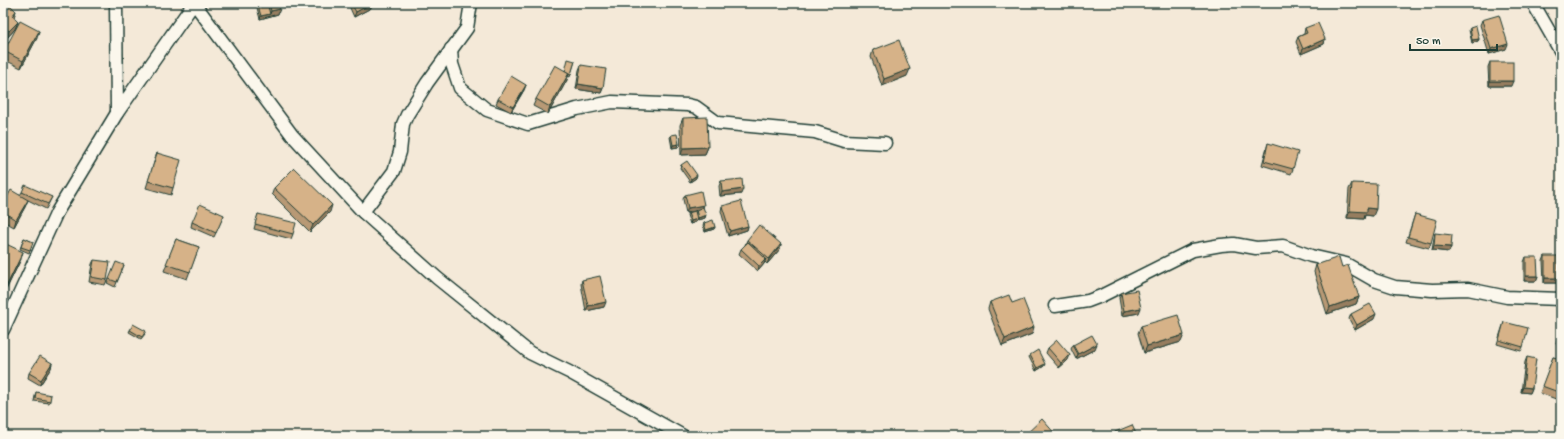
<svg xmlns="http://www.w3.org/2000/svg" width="1564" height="439" font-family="'Gochi Hand',sans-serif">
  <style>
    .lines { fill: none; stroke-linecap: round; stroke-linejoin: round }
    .minor-casing { stroke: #1f3d34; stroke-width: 15 }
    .minor { stroke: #fbf7ec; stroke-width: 12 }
    .wall { fill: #b89975; stroke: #1f3d34 }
    .shaded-wall { fill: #967d5f; stroke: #1f3d34 }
    .building { fill: #d6b288; stroke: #1f3d34 }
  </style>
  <rect width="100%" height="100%" fill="#f4e9d8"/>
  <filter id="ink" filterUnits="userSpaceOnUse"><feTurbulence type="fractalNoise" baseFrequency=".025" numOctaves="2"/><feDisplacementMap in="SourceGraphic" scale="8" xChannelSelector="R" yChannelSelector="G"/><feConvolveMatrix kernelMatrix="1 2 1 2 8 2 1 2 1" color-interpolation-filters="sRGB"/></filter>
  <g filter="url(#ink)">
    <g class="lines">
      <g class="minor-casing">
        <g id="minor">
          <path d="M116,3L117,113"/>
          <path d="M194,3L292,135L363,212L437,278L530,353L569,372L683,436"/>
          <path d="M1533,3L1561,52"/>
          <path d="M451,49L452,64L460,88L487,110L528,124L577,109L612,102L688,105L696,107L718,123L815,132L844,141L885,143"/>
          <path d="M363,212L394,171L400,152L403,124L407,115L427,83L467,28L471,3"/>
          <path d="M1055,306L1088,301L1101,296L1193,250L1221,245L1234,244L1256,248L1283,246L1311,256L1346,264L1374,280L1395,287L1432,290L1468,289L1507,297L1561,299"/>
          <path d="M3,330L57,212L117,113L194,3"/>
        </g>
      </g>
      <use href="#minor" class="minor"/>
    </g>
    <g class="wall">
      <path d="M3,3L14,18L18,22L15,29L7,38L3,34Z"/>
      <path d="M267,3H278V14L260,19L257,8L258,6L267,4Z"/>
      <path d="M291,3H298L294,7Z"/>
      <path d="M351,3L371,8L354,17L350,8Z"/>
      <path d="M1482,20L1506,49L1489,54L1480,25Z"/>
      <path d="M1305,28L1325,39L1324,44L1301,54L1296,42L1298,37L1304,34Z"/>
      <path d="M1470,28L1479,39L1478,41L1472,43L1469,30Z"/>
      <path d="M37,38L21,68L3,59L4,51Z"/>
      <path d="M873,50L907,76L882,86L871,57Z"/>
      <path d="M575,61L570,77L568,76L567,80L548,114L533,106L536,99Z"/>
      <path d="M1490,62L1511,86H1489L1488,67Z"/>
      <path d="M581,65L603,88L601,93L576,89L579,70Z"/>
      <path d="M526,85L524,90L511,112L496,104L498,99Z"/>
      <path d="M683,118L708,147L705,154L681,155L680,125Z"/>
      <path d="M671,135L679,144L678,147L672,148L670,137Z"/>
      <path d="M1268,143L1293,169L1291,174L1262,165Z"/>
      <path d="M157,153L173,188L171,195L146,188Z"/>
      <path d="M681,165L696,178L690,182L680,168Z"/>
      <path d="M721,181L741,194L720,196L719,186Z"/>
      <path d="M1352,183L1373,216L1365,215L1364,219L1347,218L1349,189Z"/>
      <path d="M274,188L330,212L310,232L272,194Z"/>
      <path d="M22,192L52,197L46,209L28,200L25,207L14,227L3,221V200L5,201L20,195Z"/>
      <path d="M685,195L703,207L705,218L697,220L696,222L690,224L687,215L688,213L692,212L686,213L683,199Z"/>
      <path d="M722,206L748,226L747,230L728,236L721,211Z"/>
      <path d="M258,214L293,234L291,239L254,229Z"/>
      <path d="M1415,214L1431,243L1429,248L1406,242Z"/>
      <path d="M224,215L214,237L191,227L192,222Z"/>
      <path d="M704,223L715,227L714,229L705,232L703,225Z"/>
      <path d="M1435,233L1451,247L1449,252L1432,250L1434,238Z"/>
      <path d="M24,238L33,242L29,253L20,249Z"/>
      <path d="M176,239L199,247L187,279L164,271Z"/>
      <path d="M747,240L781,244L780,249L767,264L765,262L764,264L758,271L739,254L741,249L745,245Z"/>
      <path d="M3,244L21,259L5,292H3Z"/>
      <path d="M1545,256L1557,283H1544L1543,261Z"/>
      <path d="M1526,257L1538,276L1536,281H1524V262Z"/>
      <path d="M94,260L107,280L105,285L89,282L92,264Z"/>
      <path d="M124,265L115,287L107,283L109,279Z"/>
      <path d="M1316,265L1342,267L1359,297L1356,304L1327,314L1314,272Z"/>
      <path d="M582,280L604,307L586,311L581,284Z"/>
      <path d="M1121,293L1139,313L1122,316L1119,298Z"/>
      <path d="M1561,297V312L1557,311Z"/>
      <path d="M990,302L1012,303L1032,334L1002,346L988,309Z"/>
      <path d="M1351,314L1374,319L1355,330L1349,319Z"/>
      <path d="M1504,322L1523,347L1521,351L1497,344Z"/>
      <path d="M1141,326L1181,342L1144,353L1138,333Z"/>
      <path d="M130,330L145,334L141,339L129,332Z"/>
      <path d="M1561,330V345L1556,343Z"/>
      <path d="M1073,345L1095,349L1076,359L1071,349Z"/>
      <path d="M1048,348L1068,360L1059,368L1046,353Z"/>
      <path d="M1030,355L1044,366L1036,371L1029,357Z"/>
      <path d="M1527,357L1532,388L1530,393L1521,392L1525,362Z"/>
      <path d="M1553,357L1561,359V401L1540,393Z"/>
      <path d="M52,363L51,368L40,385L28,378L29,373Z"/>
      <path d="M36,392L50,401L49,403L34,401Z"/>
      <path d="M1115,432L1137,436H1113Z"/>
    </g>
    <g class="shaded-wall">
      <path d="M295,3H298L294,7Z"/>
      <path d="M372,3L371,8L354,17L356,12Z"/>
      <path d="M280,9L278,14L260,19L261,16L270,14L271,11Z"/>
      <path d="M16,11L14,18L12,16Z"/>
      <path d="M18,22L15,29L7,38L9,31Z"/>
      <path d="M39,31L37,38L21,68L23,61Z"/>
      <path d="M1325,39L1324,44L1301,54L1303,49Z"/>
      <path d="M1479,39L1478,41L1472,43V40Z"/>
      <path d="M1508,44L1506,49L1489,54L1491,49Z"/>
      <path d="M910,69L907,76L882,86L884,79Z"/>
      <path d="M569,73L567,80L548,114L550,107Z"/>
      <path d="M1490,81H1513L1511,86H1489Z"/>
      <path d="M578,84L603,88L601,93L576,89Z"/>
      <path d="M526,85L524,90L511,112L513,107Z"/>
      <path d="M679,144L678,147L672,148L673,145Z"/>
      <path d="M708,147L705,154L681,155L683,148Z"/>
      <path d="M697,175L696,178L690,182L691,179Z"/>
      <path d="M743,189L741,194L720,196L722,192Z"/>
      <path d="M28,200L25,207L14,227L16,220Z"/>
      <path d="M332,205L330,212L310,232L313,225Z"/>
      <path d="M704,205L702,210H696L695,211L686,213L688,208Z"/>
      <path d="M1367,208L1376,209L1373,216L1365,215L1364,219L1347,218L1350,211Z"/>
      <path d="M706,215L705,218L697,220L698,218Z"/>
      <path d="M697,219L696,222L690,224L691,221Z"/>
      <path d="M748,226L747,230L728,236L730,231Z"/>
      <path d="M715,227L714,229L705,232L706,230Z"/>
      <path d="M781,244L780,249L767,264L769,259Z"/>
      <path d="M1434,246L1451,247L1449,252L1432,250Z"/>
      <path d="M23,252L21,259L5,292L7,285Z"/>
      <path d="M766,259L764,264L758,271L759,266Z"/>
      <path d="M1526,276H1538L1536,281H1524Z"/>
      <path d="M1545,278H1559L1557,283H1544Z"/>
      <path d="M1359,297L1356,304L1327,314L1330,307Z"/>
      <path d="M606,302L604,307L586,311L588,306Z"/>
      <path d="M1141,308L1139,313L1122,316L1124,311Z"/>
      <path d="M1376,314L1374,319L1355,330L1357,325Z"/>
      <path d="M1034,327L1032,334L1002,346L1005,339Z"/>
      <path d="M1184,335L1181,342L1144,353L1147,346Z"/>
      <path d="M1097,344L1095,349L1076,359L1078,354Z"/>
      <path d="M1070,355L1068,360L1059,368L1061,363Z"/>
      <path d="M52,363L51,368L40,385L41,380Z"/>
      <path d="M1045,364L1044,366L1036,371L1037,368Z"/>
      <path d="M1523,387L1532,388L1530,393L1521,392Z"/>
    </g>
    <g class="building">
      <path d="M3,3H8L16,11L12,16L18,22L9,31L5,27L3,29Z"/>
      <path d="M267,3L270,14L261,16L258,6Z"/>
      <path d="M269,3H278L280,9L271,11Z"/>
      <path d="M351,3H372L356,12Z"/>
      <path d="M1499,15L1508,44L1491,49L1482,20Z"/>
      <path d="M20,21L39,31L23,61L4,51Z"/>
      <path d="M1318,23L1325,39L1303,49L1298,37L1307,33L1305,28Z"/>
      <path d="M1476,26L1479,39L1472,40L1470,28Z"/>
      <path d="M899,40L910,69L884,79L873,50Z"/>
      <path d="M568,59L575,61L571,74L565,71Z"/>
      <rect x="1490" y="62" width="23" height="19"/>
      <path d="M555,65L569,73L550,107L536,99Z"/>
      <path d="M581,65L606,69L603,88L578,84Z"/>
      <path d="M511,76L526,85L513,107L498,99Z"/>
      <path d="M707,117L708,147L683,148V118Z"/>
      <path d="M677,134L679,144L673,145L671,135Z"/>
      <path d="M1268,143L1298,152L1293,169L1264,161Z"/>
      <path d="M157,153L181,160L173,188L148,181Z"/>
      <path d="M687,161L697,175L691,179L681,165Z"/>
      <path d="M294,168L332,205L313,225L274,188Z"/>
      <path d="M742,179L743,189L722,192L721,181Z"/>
      <path d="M1352,183L1377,184L1376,209L1367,208V212L1350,211Z"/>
      <path d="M25,185L52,197L48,204L22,192Z"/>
      <path d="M11,190L28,200L16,220L3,212V200L5,201Z"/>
      <path d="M701,191L704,205L688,208L685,195Z"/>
      <path d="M741,201L748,226L730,231L722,206Z"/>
      <path d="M200,204L224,215L216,233L192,222Z"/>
      <path d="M703,207L706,215L698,218L696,210Z"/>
      <path d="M695,211L697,219L691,221L688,213Z"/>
      <path d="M258,214L296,223L293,234L255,224Z"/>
      <path d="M1415,214L1437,220L1431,243L1408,237Z"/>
      <path d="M713,220L715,227L706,230L704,223Z"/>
      <path d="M759,225L781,244L769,259L747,240Z"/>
      <path d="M1435,233L1452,235L1451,247L1434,246Z"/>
      <path d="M24,238L33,242L30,250L21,247Z"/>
      <path d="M176,239L199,247L190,272L166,264Z"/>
      <path d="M748,242L766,259L759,266L741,249Z"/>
      <path d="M4,243L23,252L7,285L3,283V244Z"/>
      <path d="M1545,256H1558L1559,278H1545Z"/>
      <path d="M1339,257L1342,267L1348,265L1359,297L1330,307L1316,265Z"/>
      <path d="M1526,257H1537L1538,276H1526Z"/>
      <path d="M94,260L110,262L107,280L91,277Z"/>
      <path d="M116,262L124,265L117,282L109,279Z"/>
      <path d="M600,276L606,302L588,306L582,280Z"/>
      <path d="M1137,290L1141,308L1124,311L1121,293Z"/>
      <path d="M1009,295L1012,303L1023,299L1034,327L1005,339L990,302Z"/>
      <path d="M1561,297V306H1559Z"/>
      <path d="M1370,304L1376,314L1357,325L1351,314Z"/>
      <path d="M1178,315L1184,335L1147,346L1141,326Z"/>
      <path d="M1504,322L1528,328L1523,347L1499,340Z"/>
      <path d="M133,324L146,331L142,337L130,330Z"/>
      <path d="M1561,331V340L1558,338Z"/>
      <path d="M1092,335L1097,344L1078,354L1073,345Z"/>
      <path d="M1057,340L1070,355L1061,363L1048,348Z"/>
      <path d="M1038,350L1045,364L1037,368L1030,355Z"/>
      <path d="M40,356L52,363L41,380L29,373Z"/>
      <path d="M1527,357L1536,359L1532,388L1523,387Z"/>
      <path d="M1553,357L1561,359V393L1542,386Z"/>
      <path d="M36,392L51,395L50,401L35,398Z"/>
      <path d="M1042,419L1057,436H1024Z"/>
      <path d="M1132,425L1137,436H1116L1115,432Z"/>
    </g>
  </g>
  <rect width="1564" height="439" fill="none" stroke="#fbf7ec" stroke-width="16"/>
  <rect x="8" y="8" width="1548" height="423" fill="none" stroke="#1f3d34" stroke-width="1.5" filter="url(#ink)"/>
  <path d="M1410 44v6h87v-6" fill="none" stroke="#1f3d34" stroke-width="2"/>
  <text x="1416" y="44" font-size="12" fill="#1f3d34" stroke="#fbf7ec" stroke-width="3" paint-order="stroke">50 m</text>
</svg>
